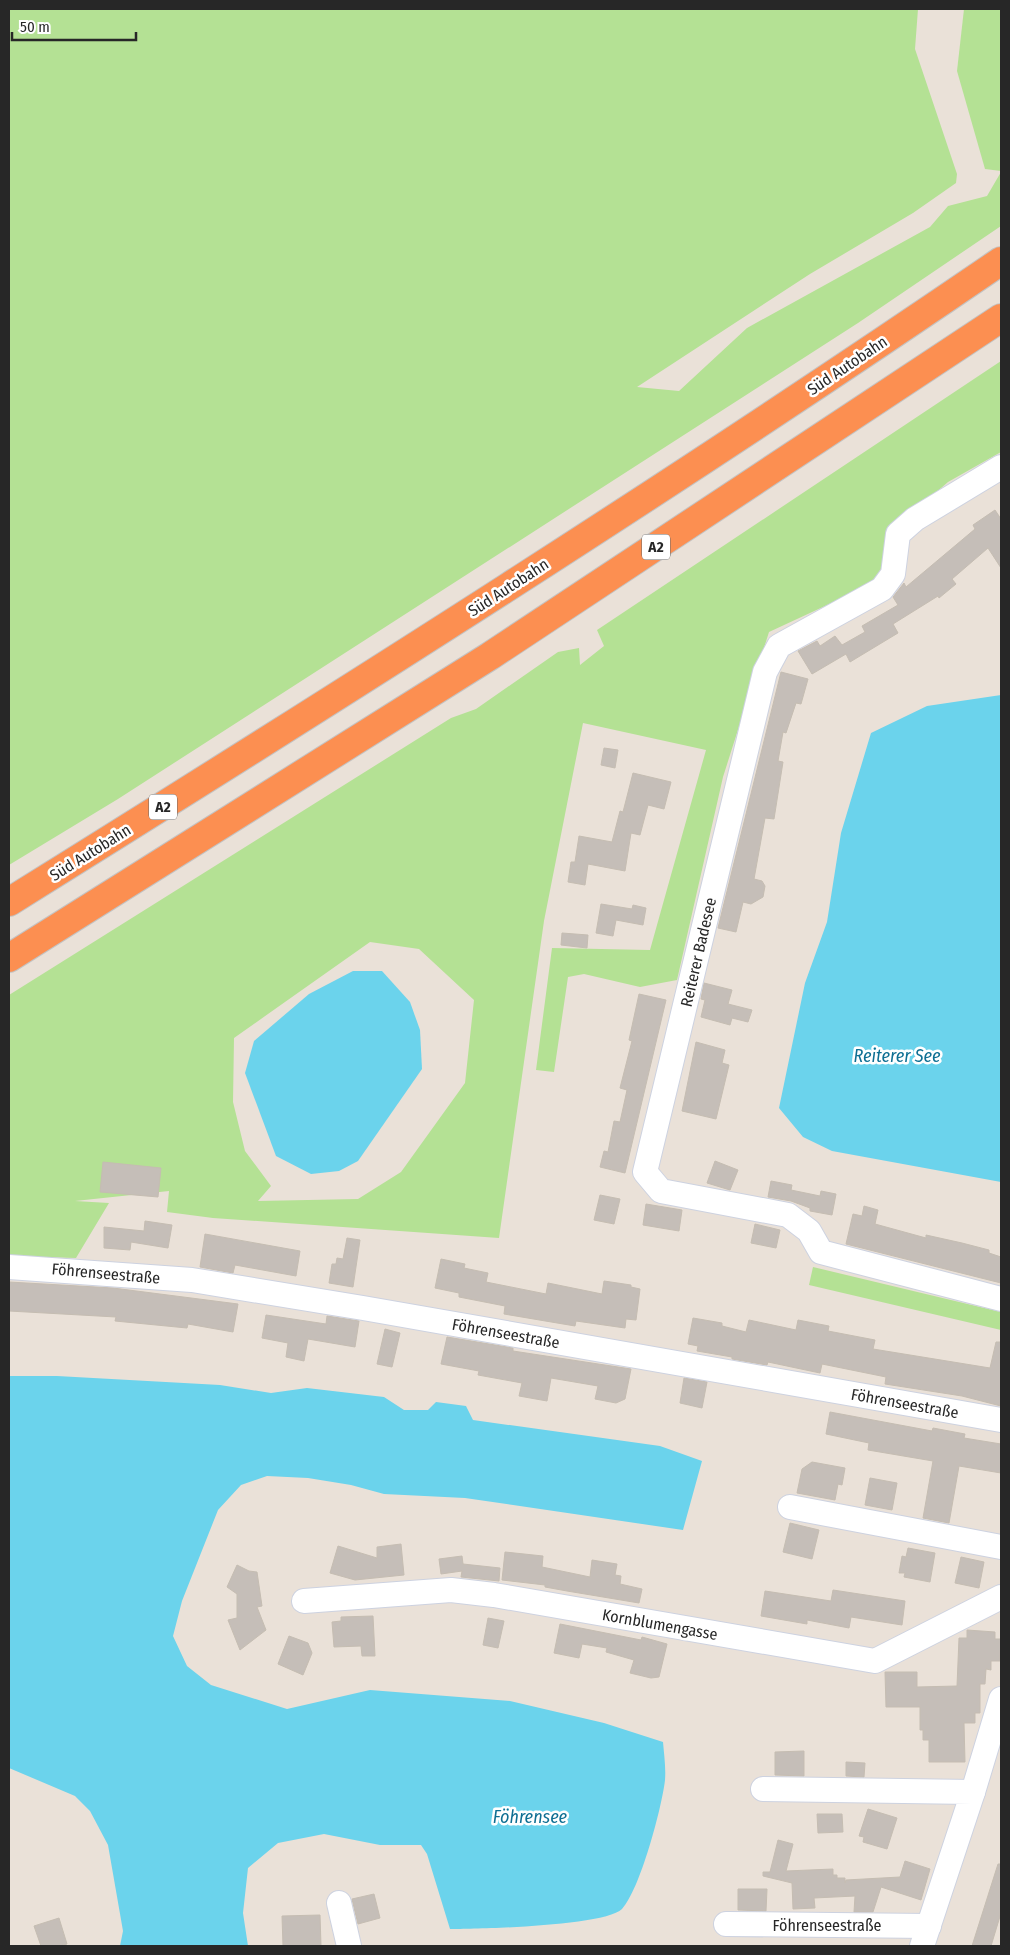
<svg xmlns="http://www.w3.org/2000/svg" width="1010" height="1955" font-family="'Fira Sans Condensed',sans-serif">
  <style>
    .green { fill: #b4e194; fill-rule: evenodd }
    .water { fill: #6bd3ec }
    .building { fill: #c5beb8; stroke: #c5bdb2 }
    .lines { fill: none; stroke-linecap: round; stroke-linejoin: round }
    .minor-casing { stroke: #cdd2e0; stroke-width: 26 }
    .highway-casing { stroke: #c3c3c3; stroke-width: 30 }
    .minor { stroke: #fff; stroke-width: 24 }
    .highway { stroke: #fc8f51; stroke-width: 28 }
    .labels { text-anchor: middle; stroke-width: 5; stroke-linejoin: round; paint-order: stroke }
    .shield { fill: #fff; stroke: #686868; stroke-width: 1 }
    .shield-label { font-size: 15px; font-weight: bold; fill: #272727 }
    .street-label { font-size: 16px; fill: #272727; stroke: #fff }
    .water-label { font-size: 18px; font-style: italic; fill: #0e6f93; stroke: #fff }
  </style>
  <rect width="100%" height="100%" fill="#eae1d8"/>
  <g class="green">
    <path d="M9,9H918L915,49L957,174L956,183L913,213L810,274L637,387L679,391L747,328L930,227L948,206L987,196L1001,172V226L858,323L118,799L9,865Z"/>
    <path d="M964,9H1001V171L985,169L957,71Z"/>
    <path d="M1001,361V452L948,482L896,527L879,581L769,632L723,777L677,980L640,987L584,974L568,977L554,1072L536,1070L552,948L650,950L706,750L583,723L544,921L499,1238L213,1218L167,1212L169,1191L75,1201L109,1203L76,1258L9,1256V995L451,718L476,709L558,652L579,648L580,665L604,646L597,630ZM370,942L419,949L474,1000L465,1083L401,1172L358,1199L258,1201L271,1186L245,1151L233,1102L234,1038Z"/>
    <path d="M813,1267L1001,1312V1330L809,1285Z"/>
  </g>
  <g class="water">
    <path d="M1001,695V1182L832,1151L803,1137L779,1108L805,983L827,922L841,833L871,733L927,706Z"/>
    <path d="M353,971H382L410,1002L420,1030L422,1069L358,1161L339,1171L311,1174L276,1156L245,1073L254,1041L309,994Z"/>
    <path d="M9,1376H57L220,1385L271,1393L307,1388L384,1397L404,1410H428L436,1402L466,1406L473,1420L660,1446L702,1461L683,1530L465,1498L384,1494L351,1485L308,1478L267,1476L241,1485L218,1510L182,1601L173,1636L187,1666L211,1685L287,1709L370,1690L510,1701L604,1723L663,1742C664,1754 666,1768 665,1780C662,1807 640,1890 622,1909C605,1926 479,1929 450,1929L427,1854L421,1845H380L324,1834L278,1843L248,1868L243,1913L248,1946H120L123,1931L108,1845L90,1811L75,1796L9,1768Z"/>
  </g>
  <g class="building">
    <path d="M995,510L1001,519V568L988,548L952,579L956,584L939,598L938,596L893,624L898,633L850,662L846,654L812,674L798,651L817,641L820,646L835,636L842,645L865,632L862,626L898,605L893,597L904,583L906,587L975,529L973,525Z"/>
    <path d="M781,672L808,679L801,704L796,703L786,733L783,732L778,761L783,762L774,819L765,818L754,879L762,881L765,886L763,897L751,904L743,902L736,932L718,928Z"/>
    <path d="M604,748L618,750L615,768L601,765Z"/>
    <path d="M633,773L671,782L664,809L648,805L640,835L631,833L625,871L588,864L585,885L568,882L571,862H575L579,836L612,842L620,811L623,812Z"/>
    <path d="M601,904L632,909L633,905L646,908L643,925L616,920L613,936L596,933Z"/>
    <path d="M562,933L588,935L587,948L561,945Z"/>
    <path d="M704,983L732,990L728,1004L752,1010L748,1022L732,1018L730,1025L701,1017L705,1000L701,999Z"/>
    <path d="M639,994L666,1000L625,1173L600,1167L604,1151L608,1152L614,1121L620,1122L627,1090L620,1088L632,1041L629,1040Z"/>
    <path d="M696,1042L725,1050L722,1063L729,1065L716,1119L682,1111Z"/>
    <path d="M715,1161L738,1170L730,1190L707,1183Z"/>
    <path d="M103,1162L161,1168L158,1197L100,1192Z"/>
    <path d="M771,1181L792,1185L791,1190L820,1196L821,1191L836,1194L832,1215L810,1211V1208L791,1201L768,1197Z"/>
    <path d="M600,1195L620,1199L614,1224L594,1220Z"/>
    <path d="M646,1204L682,1210L679,1231L643,1225Z"/>
    <path d="M864,1206L878,1210L875,1224L926,1238V1235L962,1243L989,1250V1253L1001,1257V1283L846,1244L853,1214L862,1216Z"/>
    <path d="M145,1221L172,1225L168,1248L131,1242L130,1250L104,1248V1227L144,1231Z"/>
    <path d="M755,1224L780,1230L776,1248L751,1243Z"/>
    <path d="M205,1234L300,1251L296,1276L235,1265L233,1273L200,1267Z"/>
    <path d="M347,1238L360,1240L353,1287L329,1283L332,1264H336L337,1258L343,1259Z"/>
    <path d="M441,1259L465,1264L464,1268L488,1273L486,1282L546,1294L548,1283L602,1294L604,1281L631,1285V1287L640,1289L636,1320L626,1319L625,1328L576,1321L575,1326L504,1314L505,1306L459,1297V1293L435,1288Z"/>
    <path d="M9,1282L113,1288L238,1304L233,1332L188,1324L187,1328L115,1321L116,1317L9,1311Z"/>
    <path d="M266,1315L326,1324L327,1316L359,1321L355,1347L308,1339L304,1361L286,1357L288,1343L262,1338Z"/>
    <path d="M693,1318L722,1323V1326L746,1332L749,1320L796,1330L798,1320L829,1326L828,1331L875,1340L873,1349L990,1368L996,1342H1001V1406L962,1396L885,1384L886,1377L822,1364L820,1373L768,1362L767,1365L732,1359V1357L697,1351L698,1346L688,1344Z"/>
    <path d="M385,1329L400,1333L392,1367L377,1364Z"/>
    <path d="M447,1337L513,1348V1351L631,1369L625,1399L616,1403L595,1399L598,1386L551,1378L547,1401L519,1396L522,1383L478,1375L479,1371L441,1364Z"/>
    <path d="M684,1378L707,1382L702,1408L680,1403Z"/>
    <path d="M830,1412L932,1431L933,1428L965,1434L964,1438L1001,1444V1473L959,1466L949,1523L923,1518L933,1461L868,1450L869,1443L826,1434Z"/>
    <path d="M812,1462L845,1468L842,1485L838,1484L835,1500L797,1493L802,1469Z"/>
    <path d="M870,1478L897,1483L892,1510L865,1505Z"/>
    <path d="M790,1523L819,1530L812,1559L783,1552Z"/>
    <path d="M401,1544L404,1575L355,1580L330,1573L338,1546L377,1558V1547Z"/>
    <path d="M908,1548L935,1553L930,1582L904,1577L905,1573H899L902,1556L906,1557Z"/>
    <path d="M505,1552L543,1556L542,1567L590,1577L592,1560L617,1564L615,1575L621,1576L620,1584L642,1589L639,1603L567,1591L545,1587V1585L502,1580Z"/>
    <path d="M462,1556L463,1564L500,1568L499,1581L461,1577L462,1571L441,1574L439,1559Z"/>
    <path d="M961,1557L984,1562L979,1588L955,1583Z"/>
    <path d="M237,1565L249,1571L257,1572L262,1606L257,1607L266,1630L240,1650L228,1620L237,1618V1594L227,1587Z"/>
    <path d="M833,1590L905,1601L902,1625L851,1617L849,1628L807,1620V1624L761,1616L765,1591L831,1601Z"/>
    <path d="M373,1616L375,1656H362L361,1646L334,1647L332,1622L341,1621V1617Z"/>
    <path d="M488,1618L504,1621L498,1648L483,1645Z"/>
    <path d="M560,1624L641,1640L642,1637L667,1644L659,1677L651,1678L630,1673L634,1660L606,1652L607,1648L582,1644L579,1658L554,1653Z"/>
    <path d="M967,1630L995,1632V1639H1001L1000,1661H991V1670L986,1669L985,1684H980V1713H975V1723H964L965,1762H929V1740H923V1730H920V1707H886L885,1672H917V1687L957,1686L959,1638H967Z"/>
    <path d="M289,1636L308,1643L312,1653L303,1675L278,1664Z"/>
    <path d="M804,1751V1776L775,1775V1752Z"/>
    <path d="M846,1762L865,1763L864,1777L846,1776Z"/>
    <path d="M868,1809L897,1818L887,1849L863,1842L864,1837L859,1836Z"/>
    <path d="M817,1814H842L843,1832L818,1833Z"/>
    <path d="M778,1840L793,1844L786,1871L833,1869V1875H837V1878H845V1883L846,1880L900,1877L905,1861L930,1869L921,1900L881,1887L873,1912H854L855,1896L814,1898L815,1908L793,1909L792,1883L763,1876V1872H770Z"/>
    <path d="M998,1864H1001V1913L991,1946H972Z"/>
    <path d="M738,1889H767L766,1911L738,1910Z"/>
    <path d="M374,1894L380,1918L358,1924L352,1899Z"/>
    <path d="M320,1915L321,1946H283L282,1916Z"/>
    <path d="M59,1918L67,1944L59,1946H41L34,1926Z"/>
  </g>
  <g class="lines">
    <g class="minor-casing">
      <g id="minor">
        <path d="M1001,467L915,519L898,534L893,574L882,589L779,646L765,672L645,1172L661,1191L788,1215L809,1231L821,1252L1001,1299"/>
        <path d="M9,1267L192,1280L363,1308L1001,1420"/>
        <path d="M790,1507L1001,1547"/>
        <path d="M304,1601L451,1590L494,1595L875,1661L1001,1597"/>
        <path d="M763,1789L973,1792L922,1946"/>
        <path d="M973,1792L1001,1699"/>
        <path d="M339,1903L349,1946"/>
        <path d="M726,1924L929,1926"/>
      </g>
    </g>
    <g class="highway-casing">
      <g id="highway">
        <path d="M9,902C343,694 676,483 1001,261"/>
        <path d="M9,958L490,656L1001,318"/>
      </g>
    </g>
    <use href="#minor" class="minor"/>
    <use href="#highway" class="highway"/>
  </g>
  <g class="labels">
    <g class="shield">
      <rect x="642" y="534.5" width="28" height="25" rx="4"/>
      <rect x="149" y="794.5" width="28" height="25" rx="4"/>
    </g>
    <g class="shield-label">
      <text x="656" y="552">A2</text>
      <text x="163" y="812">A2</text>
    </g>
    <g class="street-label">
      <text transform="translate(847 365) rotate(-34)" y="6">Süd Autobahn</text>
      <text transform="translate(508 587) rotate(-33)" y="6">Süd Autobahn</text>
      <text transform="translate(90 852) rotate(-32)" y="6">Süd Autobahn</text>
      <text transform="translate(698 952) rotate(-77)" y="6">Reiterer Badesee</text>
      <text transform="translate(106 1273) rotate(5)" y="6">Föhrenseestraße</text>
      <text transform="translate(506 1333) rotate(10)" y="6">Föhrenseestraße</text>
      <text transform="translate(905 1403) rotate(10)" y="6">Föhrenseestraße</text>
      <text transform="translate(660 1624) rotate(10)" y="6">Kornblumengasse</text>
      <text x="827" y="1931">Föhrenseestraße</text>
    </g>
    <g class="water-label">
      <text x="897" y="1062">Reiterer See</text>
      <text x="530" y="1823">Föhrensee</text>
    </g>
  </g>
  <rect width="1010" height="1955" fill="none" stroke="#272727" stroke-width="20"/>
  <path d="M12 32v8h124v-8" fill="none" stroke="#272727" stroke-width="2.5"/>
  <text x="20" y="32" font-size="15" fill="#272727" stroke="#ffffff" stroke-width="4" paint-order="stroke">50 m</text>
</svg>
